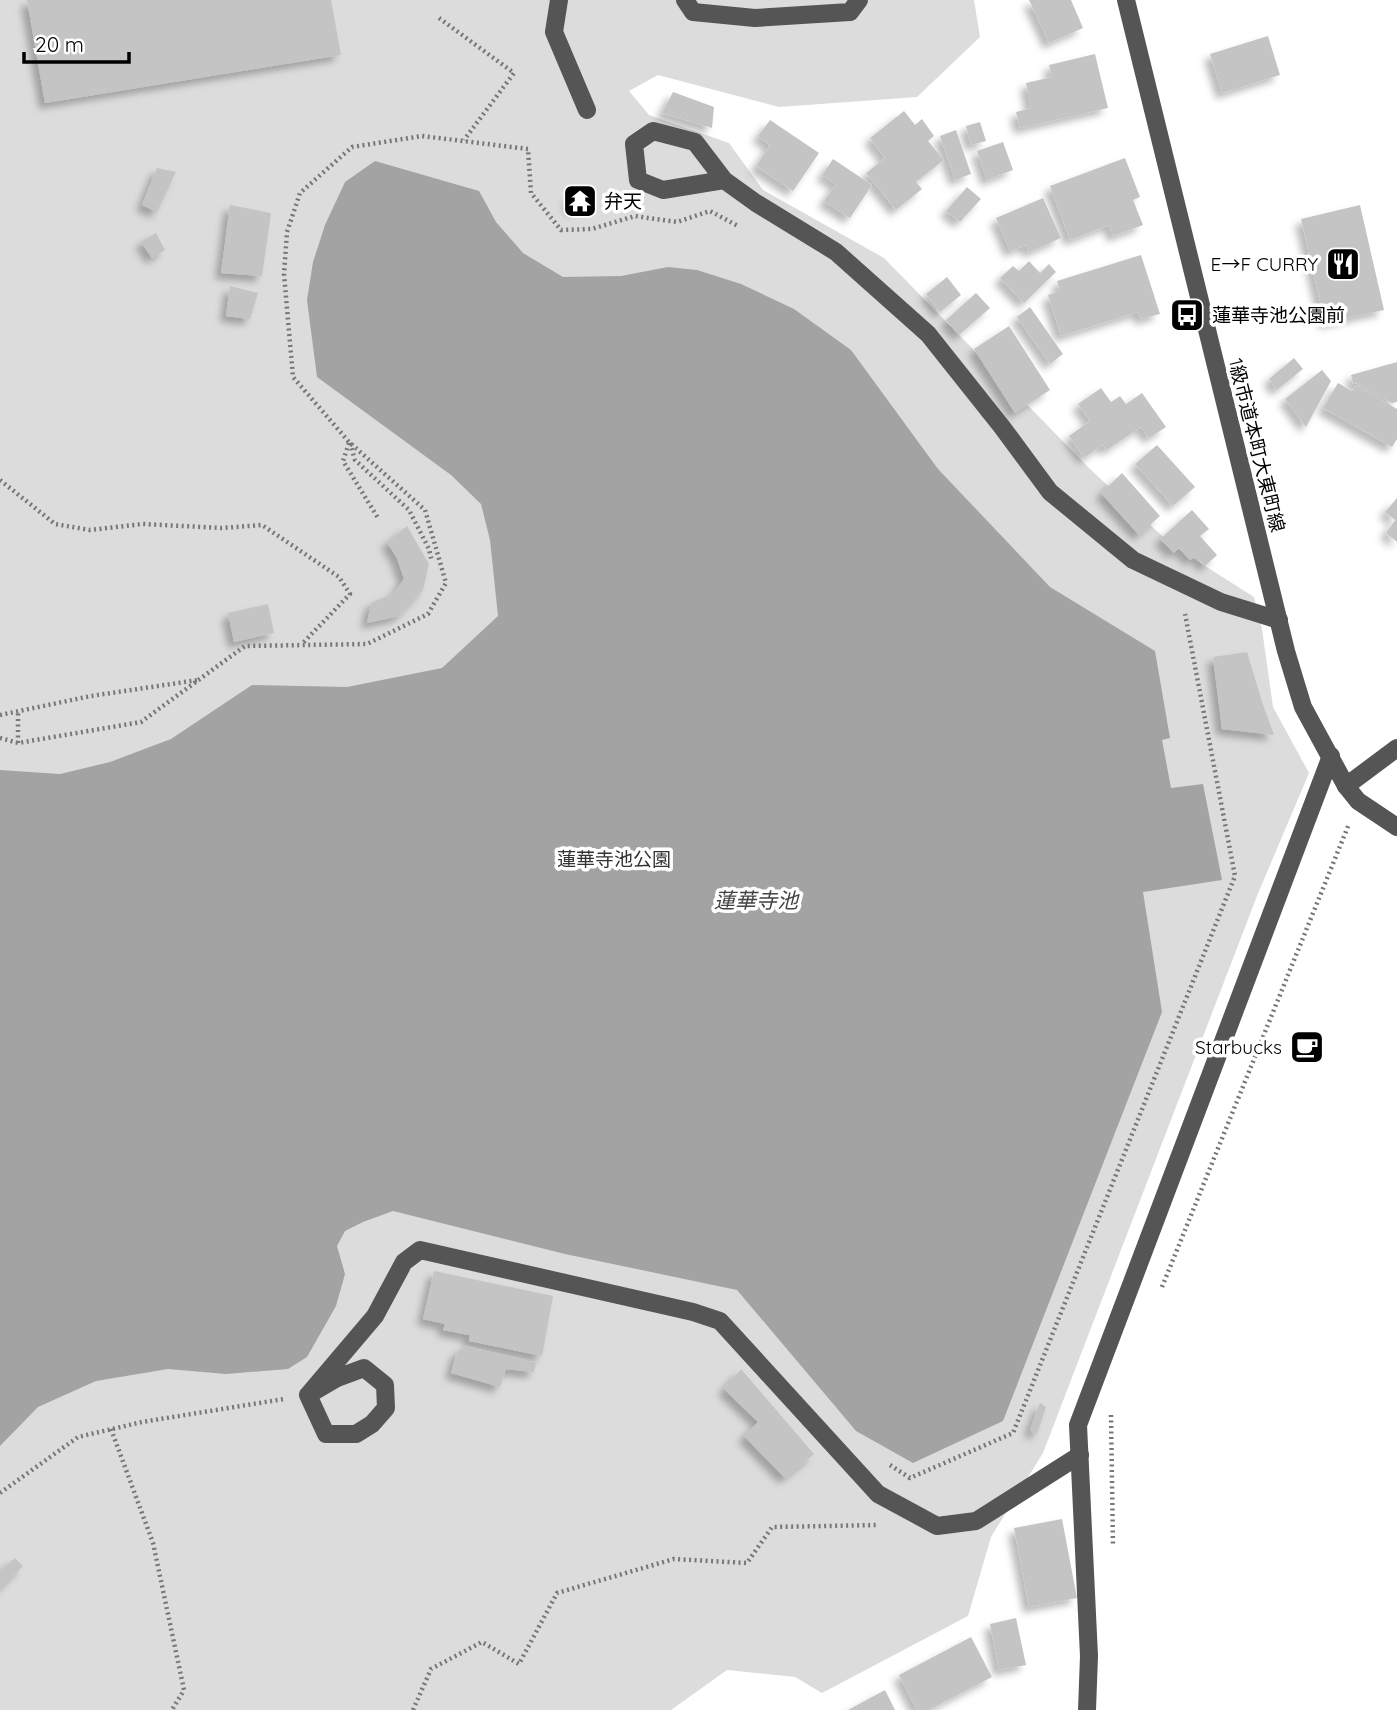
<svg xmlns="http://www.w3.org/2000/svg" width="1397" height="1710" font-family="Quicksand,'Noto Sans JP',sans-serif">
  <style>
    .green { fill: #dcdcdc }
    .water { fill: #a3a3a3 }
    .building { fill: #c4c4c4; filter: url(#shadow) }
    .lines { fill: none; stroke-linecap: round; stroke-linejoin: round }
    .path { stroke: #777; stroke-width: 4.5; stroke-dasharray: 2 3.5; stroke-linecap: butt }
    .minor { stroke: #555; stroke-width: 18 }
    .labels { text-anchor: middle; stroke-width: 7; stroke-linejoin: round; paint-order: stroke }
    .poi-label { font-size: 19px; fill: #000; stroke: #fff; text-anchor: start }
    .street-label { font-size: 19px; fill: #000; stroke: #fff }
    .park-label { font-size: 19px; fill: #333; stroke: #fff }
    .water-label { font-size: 21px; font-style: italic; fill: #444; stroke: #fff }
  </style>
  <defs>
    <filter id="shadow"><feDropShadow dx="-6" dy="6" stdDeviation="3.5" flood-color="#0004"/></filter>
  </defs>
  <rect width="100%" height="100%" fill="#fff"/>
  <path class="green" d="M0,0H974L980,37L917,97L779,107L658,75L629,91L649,115L729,143L763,190L884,258L1091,470L1172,545L1254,597L1262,629L1273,707L1309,773L1257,896L1043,1453L991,1537L968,1616L822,1693L795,1677L727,1670L671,1710H0Z"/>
  <path class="water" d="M375,161L479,191L496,222L523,253L563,277L621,276L668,267L697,270L741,284L794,309L851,350L938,469L1050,587L1155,651L1170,738L1162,740L1171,788L1203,784L1222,880L1143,892L1162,1012L1003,1421L913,1463L856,1431L737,1290L565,1254L393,1211L363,1222L345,1231L337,1246L345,1274L336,1306L307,1357L288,1369L226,1374L168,1369L96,1381L38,1407L0,1446V770L60,774L110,762L171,739L252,685L347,687L442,668L498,616L490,540L481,504L451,475L317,377L307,300L313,262L325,225L345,182Z"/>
  <g class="building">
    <path d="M27,0H331L341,55L45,103Z"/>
    <path d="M1029,0H1071L1083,28L1049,43Z"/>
    <path d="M1268,36L1280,75L1222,93L1210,54Z"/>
    <path d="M1095,54L1108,108L1020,128L1016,112L1031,108L1026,83L1052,77L1049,65Z"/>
    <path d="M673,92L714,107L712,128L662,113Z"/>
    <path d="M904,111L915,125L922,119L934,136L928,141L944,160L916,182L922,189L896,210L866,173L885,158L870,138Z"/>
    <path d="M770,120L819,153L793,191L756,166L770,145L758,136Z"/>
    <path d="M980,122L986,141L971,145L966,126Z"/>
    <path d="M956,130L971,174L955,180L940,136Z"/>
    <path d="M1003,142L1013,170L987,180L977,151Z"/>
    <path d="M1125,158L1140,197L1133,200L1143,225L1113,236L1109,225L1070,240L1050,186Z"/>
    <path d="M833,159L872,185L850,218L824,201L836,184L822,175Z"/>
    <path d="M157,168L176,172L157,212L142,205Z"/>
    <path d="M967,187L981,199L960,222L946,211Z"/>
    <path d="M589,193L591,205L571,210L569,197Z"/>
    <path d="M1043,198L1061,238L1029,252L1026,245L1010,251L996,218Z"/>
    <path d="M230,205L271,213L262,276L221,273Z"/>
    <path d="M1360,205L1384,310L1325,323L1301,219Z"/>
    <path d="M156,233L165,250L152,258L141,242Z"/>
    <path d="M1141,255L1160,314L1141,319L1138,312L1061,336L1048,295L1060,291L1057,281Z"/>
    <path d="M1029,261L1040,273L1049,264L1056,272L1024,303L1000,278L1013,266L1019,271Z"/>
    <path d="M947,277L961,295L940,312L926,294Z"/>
    <path d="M230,286L258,293L250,319L226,316Z"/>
    <path d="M976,293L990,308L959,335L946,320Z"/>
    <path d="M1030,307L1063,354L1050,364L1017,317Z"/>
    <path d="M1009,326L1050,390L1015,413L974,349Z"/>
    <path d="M1294,358L1303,369L1277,390L1269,379Z"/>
    <path d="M1397,362V402L1392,403L1356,383L1353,384L1351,375Z"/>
    <path d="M1322,370L1331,381L1306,427L1285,399Z"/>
    <path d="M1338,383L1352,391L1356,385L1397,409V439L1392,447L1323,408Z"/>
    <path d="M1101,388L1111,402L1120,396L1126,404L1142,393L1166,427L1149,438L1141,427L1107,450L1103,445L1084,458L1069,436L1090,421L1078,404Z"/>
    <path d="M1157,445L1195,487L1173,506L1135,464Z"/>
    <path d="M1122,473L1160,516L1139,535L1101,493Z"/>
    <path d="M1397,498V542L1386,533L1395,520L1385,512Z"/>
    <path d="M1192,510L1209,529L1200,536L1217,555L1205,566L1196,556L1190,560L1179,548L1174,553L1160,539Z"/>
    <path d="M407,526L429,564L423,590L399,616L367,623L371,603L394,593L404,579L397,558L387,542Z"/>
    <path d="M268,604L274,633L234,642L228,613Z"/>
    <path d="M1247,652L1263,705L1274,735L1222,729L1213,657Z"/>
    <path d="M434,1271L553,1296L542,1356L469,1341V1335L443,1330L445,1324L423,1319Z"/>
    <path d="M466,1346L536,1363L534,1372L506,1369L500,1387L451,1373L457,1352Z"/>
    <path d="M741,1369L814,1454L785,1478L744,1436L758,1422L724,1389Z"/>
    <path d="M1040,1403L1046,1407L1037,1434L1030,1430Z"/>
    <path d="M1062,1519L1077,1598L1029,1607L1014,1528Z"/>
    <path d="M15,1558L23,1566L0,1589V1571Z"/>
    <path d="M1016,1618L1026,1665L999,1670L990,1624Z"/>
    <path d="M971,1637L992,1677L929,1710H917L899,1675Z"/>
    <path d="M885,1690L895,1710H848Z"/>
  </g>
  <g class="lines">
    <g class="path">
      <path d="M439,18L514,73L464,140"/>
      <path d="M349,443L343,461L378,518"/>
      <path d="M350,443L355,460L409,510L429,549L432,562"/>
      <path d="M0,480L55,524L90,530L143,524L222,528L262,525L339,577L350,594L302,644"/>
      <path d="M0,715L91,696L198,680"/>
      <path d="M0,738L18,743L141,722L245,646L367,644L428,614L446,583L425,510L349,442L293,377L284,274L287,232L300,193L352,147L422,136L528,149L531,193L561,230L592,229L635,216L677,222L710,211L738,226"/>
      <path d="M18,743V711"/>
      <path d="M1162,1287L1349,824"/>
      <path d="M1111,1415L1113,1547"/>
      <path d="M111,1429L153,1543L184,1690L172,1710"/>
      <path d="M890,1465L910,1478L1013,1433L1235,876L1185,614"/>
      <path d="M0,1493L78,1437L142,1422L284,1399"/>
      <path d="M413,1710L431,1669L482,1642L519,1664L557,1593L674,1559L747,1563L772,1527L879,1525"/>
    </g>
    <g class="minor">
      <path d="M559,0L554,32L587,110"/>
      <path d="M685,0L693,12L755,18L850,12L859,0"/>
      <path d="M1126,0L1286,651L1303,707L1346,786L1358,801L1397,827"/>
      <path d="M724,180L663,190L638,180L634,144L653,131L695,142L724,180L756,203L836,252L928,334L1002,427L1050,492L1133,560L1221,602L1279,620"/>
      <path d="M1346,786L1397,748"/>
      <path d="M308,1395L337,1378L364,1368L385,1385L386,1408L372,1424L356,1434H326L308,1395L375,1316L404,1262L420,1250L693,1312L720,1321L878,1494L937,1526L976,1521L1080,1455"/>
      <path d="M1087,1710L1089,1656L1078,1425L1331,756"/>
    </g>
  </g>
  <defs>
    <g id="temple-square" transform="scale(1.75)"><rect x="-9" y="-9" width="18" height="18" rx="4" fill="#000" stroke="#fff"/><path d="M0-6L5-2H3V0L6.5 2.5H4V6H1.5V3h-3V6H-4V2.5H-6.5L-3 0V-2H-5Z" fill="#fff"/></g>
    <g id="restaurant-square" transform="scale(1.75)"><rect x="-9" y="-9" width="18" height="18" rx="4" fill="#000" stroke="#fff"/><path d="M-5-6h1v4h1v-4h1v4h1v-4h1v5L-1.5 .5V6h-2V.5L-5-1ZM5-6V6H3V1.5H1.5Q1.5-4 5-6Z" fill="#fff"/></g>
    <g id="bus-square" transform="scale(1.75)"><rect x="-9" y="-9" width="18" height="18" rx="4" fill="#000" stroke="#fff"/><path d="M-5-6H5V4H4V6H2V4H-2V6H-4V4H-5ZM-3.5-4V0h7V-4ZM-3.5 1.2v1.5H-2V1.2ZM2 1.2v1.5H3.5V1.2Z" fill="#fff"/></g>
    <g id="cafe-square" transform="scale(1.75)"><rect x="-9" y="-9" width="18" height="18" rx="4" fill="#000" stroke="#fff"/><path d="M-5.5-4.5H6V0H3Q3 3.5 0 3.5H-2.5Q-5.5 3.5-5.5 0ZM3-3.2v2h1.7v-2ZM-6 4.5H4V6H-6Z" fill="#fff"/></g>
  </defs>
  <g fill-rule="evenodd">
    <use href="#temple-square" x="580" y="201"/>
    <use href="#restaurant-square" x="1343" y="264"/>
    <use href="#bus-square" x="1187" y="315"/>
    <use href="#cafe-square" x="1307" y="1047"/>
  </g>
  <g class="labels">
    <g class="poi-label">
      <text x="604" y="208">弁天</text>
      <text x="1318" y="271" text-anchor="end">E→F CURRY</text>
      <text x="1212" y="322">蓮華寺池公園前</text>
      <text x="1282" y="1054" text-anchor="end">Starbucks</text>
    </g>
    <g class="street-label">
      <text transform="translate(1257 445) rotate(76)" y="7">1級市道本町大東町線</text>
    </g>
    <g class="park-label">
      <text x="614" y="866">蓮華寺池公園</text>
    </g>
    <g class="water-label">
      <text x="756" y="908">蓮華寺池</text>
    </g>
  </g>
  <path d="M24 52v10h105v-10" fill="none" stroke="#000000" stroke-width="3.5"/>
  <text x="35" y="52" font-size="21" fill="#000000" stroke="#ffffff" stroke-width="5" paint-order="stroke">20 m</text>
</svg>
